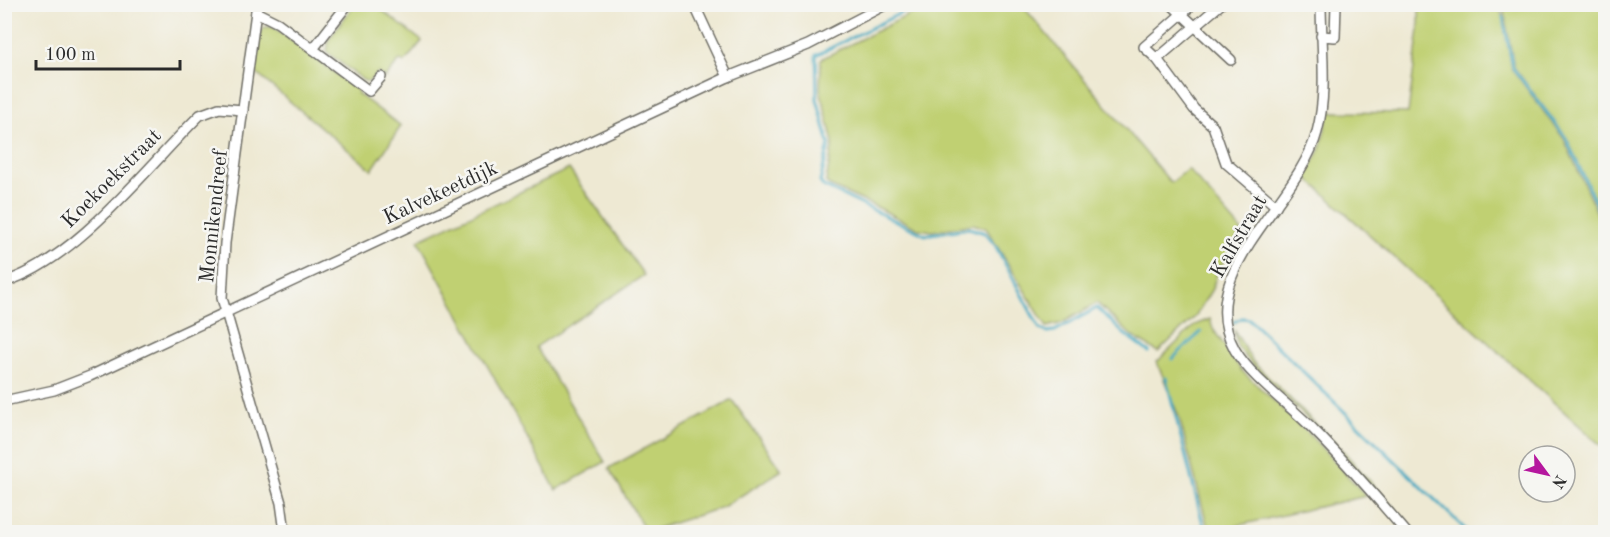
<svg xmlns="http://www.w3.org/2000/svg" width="1610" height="537" font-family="'Old Standard TT',serif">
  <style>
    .green { fill: #c0d072; stroke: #767e4e; stroke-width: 1.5 }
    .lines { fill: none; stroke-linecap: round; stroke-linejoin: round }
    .stream { stroke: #41a8c1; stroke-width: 3 }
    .minor-casing { stroke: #6f6e66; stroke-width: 12 }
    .minor { stroke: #fff; stroke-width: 9 }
    .labels { text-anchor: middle; stroke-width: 5; stroke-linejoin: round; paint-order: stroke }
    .street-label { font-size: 21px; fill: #2b2b2b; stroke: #f6f6f2 }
  </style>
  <rect width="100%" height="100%" fill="#f6f6f2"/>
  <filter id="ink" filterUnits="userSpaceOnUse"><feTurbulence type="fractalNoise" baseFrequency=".0167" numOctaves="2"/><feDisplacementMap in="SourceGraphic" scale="12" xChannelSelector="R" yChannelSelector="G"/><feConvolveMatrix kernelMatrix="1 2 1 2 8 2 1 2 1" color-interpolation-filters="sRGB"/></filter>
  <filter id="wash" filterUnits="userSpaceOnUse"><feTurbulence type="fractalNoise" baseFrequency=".008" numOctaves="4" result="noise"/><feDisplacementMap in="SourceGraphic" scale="24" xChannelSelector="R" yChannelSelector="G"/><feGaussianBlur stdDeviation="1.35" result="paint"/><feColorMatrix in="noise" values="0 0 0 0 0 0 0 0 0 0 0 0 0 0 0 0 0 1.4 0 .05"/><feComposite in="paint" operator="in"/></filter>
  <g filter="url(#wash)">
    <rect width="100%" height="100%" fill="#eee9d3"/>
    <g class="green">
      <path d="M354,5H375L422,41L404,63L400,60L385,78L378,73L368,82L363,80L327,52L329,39Z"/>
      <path d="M928,5H1022L1171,183L1188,169L1242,231L1219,268L1212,289L1195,317L1158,352L1133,337L1097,303L1062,323L1047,327L986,228L973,224L933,231L918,229L879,208L830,186L826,182L833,142L820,89L821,59Z"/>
      <path d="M1419,5H1500L1512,69L1564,139L1605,231V449L1306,177L1320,150L1329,112L1408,113L1419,29Z"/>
      <path d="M1503,5H1605V223L1567,138L1514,67Z"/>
      <path d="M265,27H273L357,89L358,94L401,126L372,170L251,69L255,44L258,43L259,34Z"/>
      <path d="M569,169L644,275L536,347L605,462L556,490L418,240Z"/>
      <path d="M1210,319L1213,329L1241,370L1311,436L1366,496L1209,532L1179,417L1157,362L1195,325Z"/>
      <path d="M1234,330L1253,362L1345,453L1415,532H1411L1319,430L1251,364L1237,346Z"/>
      <path d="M732,400L782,470L723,507L646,532L609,468Z"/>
    </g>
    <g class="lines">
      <g class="stream">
        <path d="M919,4L816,55L817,99L829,144L820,182L823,186L925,235L969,228L985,233L995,245L1040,329L1047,332L1055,331L1097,308L1123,333L1149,352"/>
        <path d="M1501,4V5"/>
        <path d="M1503,17L1513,68L1566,138L1606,226"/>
        <path d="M1234,322L1242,318L1249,319L1468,532"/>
        <path d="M1172,359L1201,332"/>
        <path d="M1166,378L1205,532"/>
      </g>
    </g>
  </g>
  <g filter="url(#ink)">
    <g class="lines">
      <g class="minor-casing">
        <g id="minor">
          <path d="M257,4L225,243L222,298L281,503L285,532"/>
          <path d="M694,4L728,77"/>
          <path d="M1171,4L1231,60"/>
          <path d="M1193,4L1144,47L1157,59L1194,109L1213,126L1226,163L1276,206"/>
          <path d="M1321,4C1321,45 1328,92 1317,132C1299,203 1191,272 1235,350C1252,379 1291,406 1315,431C1347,463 1377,498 1406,532"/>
          <path d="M256,12L278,23L369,91L381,77"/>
          <path d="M1321,36L1335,37L1336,4"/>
          <path d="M313,49L348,4"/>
          <path d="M1157,59L1221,4"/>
          <path d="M4,282C77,260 146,168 200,115L219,108L243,110"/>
          <path d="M4,401L54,390L90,376L728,77L808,45L887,4"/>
        </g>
      </g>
      <use href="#minor" class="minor"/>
    </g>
  </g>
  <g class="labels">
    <g class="street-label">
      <text transform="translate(111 178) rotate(-45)" y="7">Koekoekstraat</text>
      <text transform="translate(440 192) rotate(-25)" y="7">Kalvekeetdijk</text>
      <text transform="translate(213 216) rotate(-84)" y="7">Monnikendreef</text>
      <text transform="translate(1238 236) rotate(-60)" y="7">Kalfstraat</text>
    </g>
  </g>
  <rect width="1610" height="537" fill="none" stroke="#f6f6f2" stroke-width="24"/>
  <g transform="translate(1547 474) rotate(123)"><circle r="28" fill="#f6f6f2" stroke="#a5a5a2" stroke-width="1.5"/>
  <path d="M0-4.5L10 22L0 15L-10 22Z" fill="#b5179e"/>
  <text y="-9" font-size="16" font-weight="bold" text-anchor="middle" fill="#2b2b2b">N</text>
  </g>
  <path d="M36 60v9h144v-9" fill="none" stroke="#2b2b2b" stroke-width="3"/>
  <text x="45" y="60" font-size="18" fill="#2b2b2b" stroke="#f6f6f2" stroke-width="4.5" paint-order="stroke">100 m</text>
</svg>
